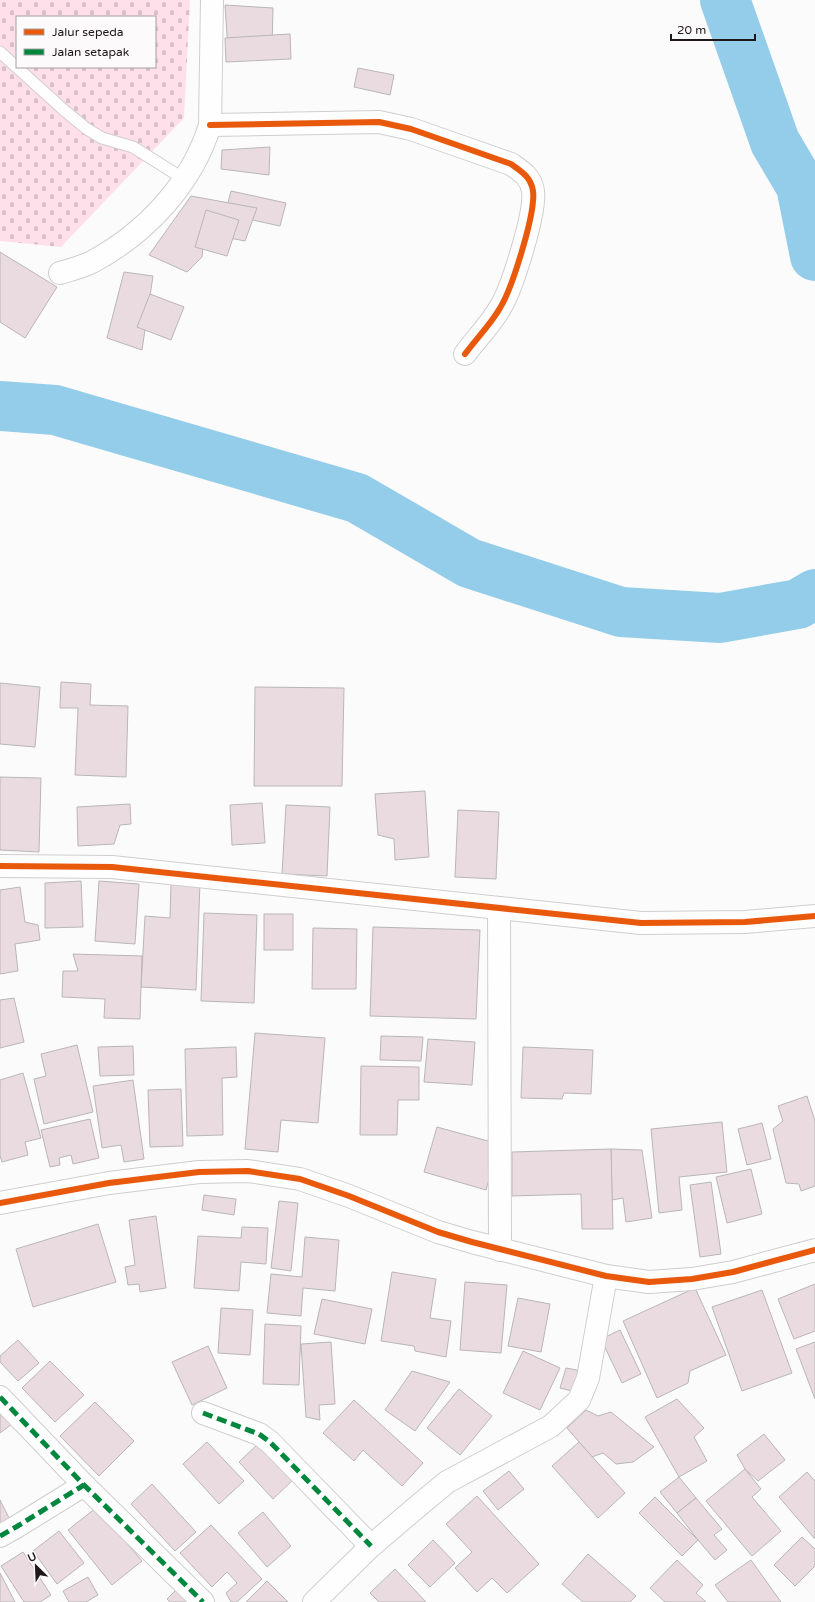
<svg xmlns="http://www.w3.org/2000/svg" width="815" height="1602" font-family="'Varela Round',sans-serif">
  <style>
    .cemetery { fill: url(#cemetery-stones); fill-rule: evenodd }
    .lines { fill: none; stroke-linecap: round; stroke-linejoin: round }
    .river { stroke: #93cdea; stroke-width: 50 }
    .building { fill: #eadbe1; stroke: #b9b6b7 }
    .service-casing { stroke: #d0cdce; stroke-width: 13 }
    .minor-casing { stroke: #d0cdce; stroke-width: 24 }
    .tertiary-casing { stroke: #d0cdce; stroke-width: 24 }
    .service { stroke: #fffefe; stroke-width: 11 }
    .minor { stroke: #fffefe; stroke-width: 22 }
    .tertiary { stroke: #fffefe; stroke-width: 22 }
    .quiet { stroke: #00873e; stroke-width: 5; stroke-dasharray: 10 5; stroke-linecap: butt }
    .cycleway-casing { stroke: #fdfafb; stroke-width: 8 }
    .cycleway { stroke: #e8590c; stroke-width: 6 }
  </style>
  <defs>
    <pattern id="cemetery-stones" width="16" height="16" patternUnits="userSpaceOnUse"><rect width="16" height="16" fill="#fedfea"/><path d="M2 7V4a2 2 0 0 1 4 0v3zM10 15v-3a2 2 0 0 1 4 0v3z" fill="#d9bfc8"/></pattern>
  </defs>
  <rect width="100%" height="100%" fill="#fcfbfb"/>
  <path class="cemetery" d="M0,0H190L184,118L61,247L0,241ZM17,17H155V67H17Z"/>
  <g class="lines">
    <g class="river">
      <path d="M725,0L775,142L801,186L815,256"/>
      <path d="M0,406L55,410L357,498L469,563L621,612L720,618L798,604L815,594"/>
    </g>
  </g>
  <g class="building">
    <path d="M225,5L273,8L272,49L228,50Z"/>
    <path d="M290,34L291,59L226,62L225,38Z"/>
    <path d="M358,68L394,75L390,95L354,87Z"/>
    <path d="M270,147L269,175L221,169L222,150Z"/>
    <path d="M231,191L286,203L280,226L225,214Z"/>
    <path d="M191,196L257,208L245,241L204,233L202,257L187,272L149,255Z"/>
    <path d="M206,210L239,220L227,256L195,247Z"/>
    <path d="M0,252L57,287L25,338L0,322Z"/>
    <path d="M124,272L153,276L142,350L107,338Z"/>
    <path d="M150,294L184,307L171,340L137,327Z"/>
    <path d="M61,682L91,684L90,705L128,706L126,777L75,775L78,708H60Z"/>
    <path d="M0,683L40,687L35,747L0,744Z"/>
    <path d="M255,687L344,688L342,786H254Z"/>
    <path d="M0,777L41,778L39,852L0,850Z"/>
    <path d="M425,791L429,857L395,860L394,839L378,835L375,794Z"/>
    <path d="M262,803L265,843L232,845L230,805Z"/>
    <path d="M130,804L131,824L120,825L114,844L78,846L77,807Z"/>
    <path d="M286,805L330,807L327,876L282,874Z"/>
    <path d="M458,810L499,812L496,879L455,877Z"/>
    <path d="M81,881L83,927L45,928V883Z"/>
    <path d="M99,881L139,884L135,944L95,941Z"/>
    <path d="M171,882L200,883L196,990L141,987L145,916L170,918Z"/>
    <path d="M20,887L25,922L38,925L40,940L15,944L18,971L0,974V890Z"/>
    <path d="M204,913L257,915L254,1003L201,1001Z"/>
    <rect x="264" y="914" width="29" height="36"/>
    <path d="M373,927L480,930L476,1019L370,1016Z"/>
    <path d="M313,928L357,929L356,989H312Z"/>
    <path d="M73,954L142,956L140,1019L104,1018L105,999L62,997L63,971H78Z"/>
    <path d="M14,998L24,1042L0,1048V1000Z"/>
    <path d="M255,1033L325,1038L318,1123L281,1120L278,1152L245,1149Z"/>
    <path d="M381,1036L423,1037L421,1061L380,1060Z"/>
    <path d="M428,1039L475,1042L472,1085L424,1082Z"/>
    <path d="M77,1045L93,1112L44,1124L34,1079L46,1076L41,1054Z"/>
    <path d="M133,1046L134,1075L100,1076L98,1047Z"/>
    <path d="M236,1047L237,1077L222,1078L223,1135L187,1136L185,1049Z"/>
    <path d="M523,1047L593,1050L591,1094L564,1093L562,1099L521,1098Z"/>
    <path d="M361,1066L419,1067V1100H398L397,1135H360Z"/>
    <path d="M23,1073L41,1138L25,1142L28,1155L2,1162L0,1156V1080Z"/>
    <path d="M133,1080L144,1159L124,1162L121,1145L102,1148L93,1086Z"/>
    <path d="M181,1089L183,1146L150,1147L148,1090Z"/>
    <path d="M807,1096L815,1121V1186L801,1191L799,1184L786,1183L773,1129L783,1121L778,1106Z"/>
    <path d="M90,1119L99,1158L73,1164L71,1155L59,1158L60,1165L50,1167L41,1130Z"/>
    <path d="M722,1122L727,1172L679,1177L682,1210L659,1213L651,1129Z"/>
    <path d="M762,1123L771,1159L747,1165L738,1129Z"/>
    <path d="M437,1127L499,1144L486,1190L424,1172Z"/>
    <path d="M611,1149L642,1150L652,1218L626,1222L623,1198L612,1200Z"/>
    <path d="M611,1149L613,1229H582L581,1194L512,1196V1152Z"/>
    <path d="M751,1169L762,1214L727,1223L716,1177Z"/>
    <path d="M711,1182L721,1254L700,1257L690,1185Z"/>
    <path d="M204,1195L236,1199L234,1215L202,1210Z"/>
    <path d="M279,1201L298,1203L291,1271L271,1268Z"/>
    <path d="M156,1216L166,1288L140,1292L139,1284L128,1285L125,1267L135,1265L129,1220Z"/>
    <path d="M98,1224L116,1282L33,1307L16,1249Z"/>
    <path d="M242,1227L268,1228L266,1264L241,1262L239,1291L194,1288L198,1236L241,1238Z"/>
    <path d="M305,1237L339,1240L335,1291L303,1288L301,1316L267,1313L271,1274L302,1277Z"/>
    <path d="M392,1272L436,1279L430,1318L451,1321L446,1357L415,1351L414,1346L381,1341Z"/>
    <path d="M465,1282L507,1285L501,1353L460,1350Z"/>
    <path d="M815,1284V1331L794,1339L778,1299Z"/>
    <path d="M695,1288L726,1355L690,1371L688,1383L657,1398L623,1321Z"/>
    <path d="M762,1290L792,1373L742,1391L712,1307Z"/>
    <path d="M518,1298L550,1304L541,1352L508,1346Z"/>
    <path d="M322,1299L372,1309L365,1344L314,1334Z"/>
    <path d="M221,1308L253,1310L250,1355L218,1353Z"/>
    <path d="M265,1324L301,1326L299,1385L263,1384Z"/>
    <path d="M620,1330L641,1374L622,1383L601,1339Z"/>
    <path d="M18,1340L39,1363L18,1381L0,1362V1356Z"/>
    <path d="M331,1342L335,1404L319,1405L320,1420L306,1417L301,1344Z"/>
    <path d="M815,1342V1399L796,1349Z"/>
    <path d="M208,1346L227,1388L192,1405L172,1362Z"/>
    <path d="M523,1351L560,1368L540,1410L503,1393Z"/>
    <path d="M50,1361L84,1395L55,1422L22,1388Z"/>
    <path d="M566,1368L582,1371L576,1392L560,1388Z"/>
    <path d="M412,1371L450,1382L415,1431L385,1410Z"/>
    <path d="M459,1389L492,1416L460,1455L427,1428Z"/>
    <path d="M677,1399L704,1428L694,1437L707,1461L679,1477L645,1417Z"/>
    <path d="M354,1400L423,1463L402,1486L363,1450L354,1461L323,1433Z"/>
    <path d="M95,1402L134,1441L99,1476L60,1436Z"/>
    <path d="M0,1408L12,1424L0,1433Z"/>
    <path d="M586,1410L598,1416L611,1412L654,1447L633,1462L616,1464L603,1453L592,1457L567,1428Z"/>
    <path d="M764,1434L785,1460L758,1481L745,1469L737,1455Z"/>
    <path d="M207,1442L244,1481L219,1504L183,1464Z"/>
    <path d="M260,1442L295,1478L273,1499L239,1462Z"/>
    <path d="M579,1442L625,1493L598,1518L552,1466Z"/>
    <path d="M745,1469L761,1489L752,1497L781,1531L752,1556L706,1501Z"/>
    <path d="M509,1471L524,1489L498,1510L483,1491Z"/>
    <path d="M807,1472L815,1481V1539L779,1497Z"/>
    <path d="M679,1477L696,1498L677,1513L660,1492Z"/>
    <path d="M152,1484L196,1532L175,1551L131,1504Z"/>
    <path d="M477,1496L539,1564L507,1593L492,1578L477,1592L455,1568L472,1552L446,1524Z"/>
    <path d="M655,1497L698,1540L682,1556L639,1513Z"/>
    <path d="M696,1498L722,1529L714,1535L727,1550L715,1560L698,1540L677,1513Z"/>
    <path d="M0,1500L9,1518L0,1523Z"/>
    <path d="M97,1507L142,1561L112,1585L68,1530Z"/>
    <path d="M263,1512L291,1546L267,1567L238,1533Z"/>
    <path d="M211,1525L262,1579L237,1602H231L226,1593L237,1583L227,1572L212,1587L180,1553Z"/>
    <path d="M59,1531L84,1563L57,1584L33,1551Z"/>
    <path d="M802,1537L815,1549V1566L795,1586L774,1565Z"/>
    <path d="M433,1540L455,1563L430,1587L408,1565Z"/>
    <path d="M23,1552L51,1595L40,1602H24L1,1566Z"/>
    <path d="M588,1554L636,1596L630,1602H583L562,1584Z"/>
    <path d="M677,1560L703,1585L696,1593L706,1602H665L650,1588Z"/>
    <path d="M751,1560L781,1602H728L715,1585Z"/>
    <path d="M395,1569L426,1602H379L370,1593Z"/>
    <path d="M0,1573L15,1602H0Z"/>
    <path d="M88,1577L98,1595L86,1602H69L63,1591Z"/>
    <path d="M267,1581L288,1602H246Z"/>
    <path d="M182,1584L200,1602H170L167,1599Z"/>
  </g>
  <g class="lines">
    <g class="service-casing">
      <path id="service" d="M0,52L65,111L87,129L102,138L133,147L184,179"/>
    </g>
    <g class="minor-casing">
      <g id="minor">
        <path d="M210,125L379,122L411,129L511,164C521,171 531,177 533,191C536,212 512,289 500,308C491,324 476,339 465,354"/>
        <path d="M60,273C70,270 82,267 92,262C146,233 192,184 210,125L212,0"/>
        <path d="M0,866L112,867L641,923L745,922L815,916"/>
        <path d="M499,908L500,1250"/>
        <path d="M0,1397L84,1485L203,1602"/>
        <path d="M203,1413L259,1434L270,1442L371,1546"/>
        <path d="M0,1536L16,1527L84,1485"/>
        <path d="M314,1602L371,1546L424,1501L447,1482L551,1426L579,1400L588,1378L606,1276"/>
      </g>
    </g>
    <g class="tertiary-casing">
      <path id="tertiary" d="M0,1203L109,1183L199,1172L248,1171L300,1179L349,1196L438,1232L472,1242L606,1276L649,1282L692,1279L733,1272L815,1250"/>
    </g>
    <use href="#service" class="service"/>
    <use href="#minor" class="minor"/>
    <use href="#tertiary" class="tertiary"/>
    <g class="quiet">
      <path d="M0,1397L84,1485L203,1602"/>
      <path d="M203,1413L259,1434L270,1442L371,1546"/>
      <path d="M0,1536L16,1527L84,1485"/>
    </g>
    <g class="cycleway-casing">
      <g id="cycleway">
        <path d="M210,125L379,122L411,129L511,164C521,171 531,177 533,191C536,212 512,289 500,308C491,324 476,339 465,354"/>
        <path d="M0,866L112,867L641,923L745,922L815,916"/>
        <path d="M0,1203L109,1183L199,1172L248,1171L300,1179L349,1196L438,1232L472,1242L606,1276L649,1282L692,1279L733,1272L815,1250"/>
      </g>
    </g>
    <use href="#cycleway" class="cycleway"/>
  </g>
  <rect x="16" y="16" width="140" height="52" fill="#fdfafb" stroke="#a4a0a1"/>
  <rect x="24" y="29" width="20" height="6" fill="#e8590c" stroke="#a4a0a1"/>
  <text x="52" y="36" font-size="12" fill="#1e181a">Jalur sepeda</text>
  <rect x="24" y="49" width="20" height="6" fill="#00873e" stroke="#a4a0a1"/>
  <text x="52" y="56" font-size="12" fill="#1e181a">Jalan setapak</text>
  <g transform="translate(36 1566) rotate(336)" stroke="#fdfafb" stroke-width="3" paint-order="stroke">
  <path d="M0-3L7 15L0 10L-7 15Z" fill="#1e181a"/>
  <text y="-6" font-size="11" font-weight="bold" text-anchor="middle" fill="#1e181a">U</text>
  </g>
  <path d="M671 34v6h84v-6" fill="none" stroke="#1e181a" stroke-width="2"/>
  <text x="677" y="34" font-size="12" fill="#1e181a" stroke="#fdfafb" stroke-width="3" paint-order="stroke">20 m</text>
</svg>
